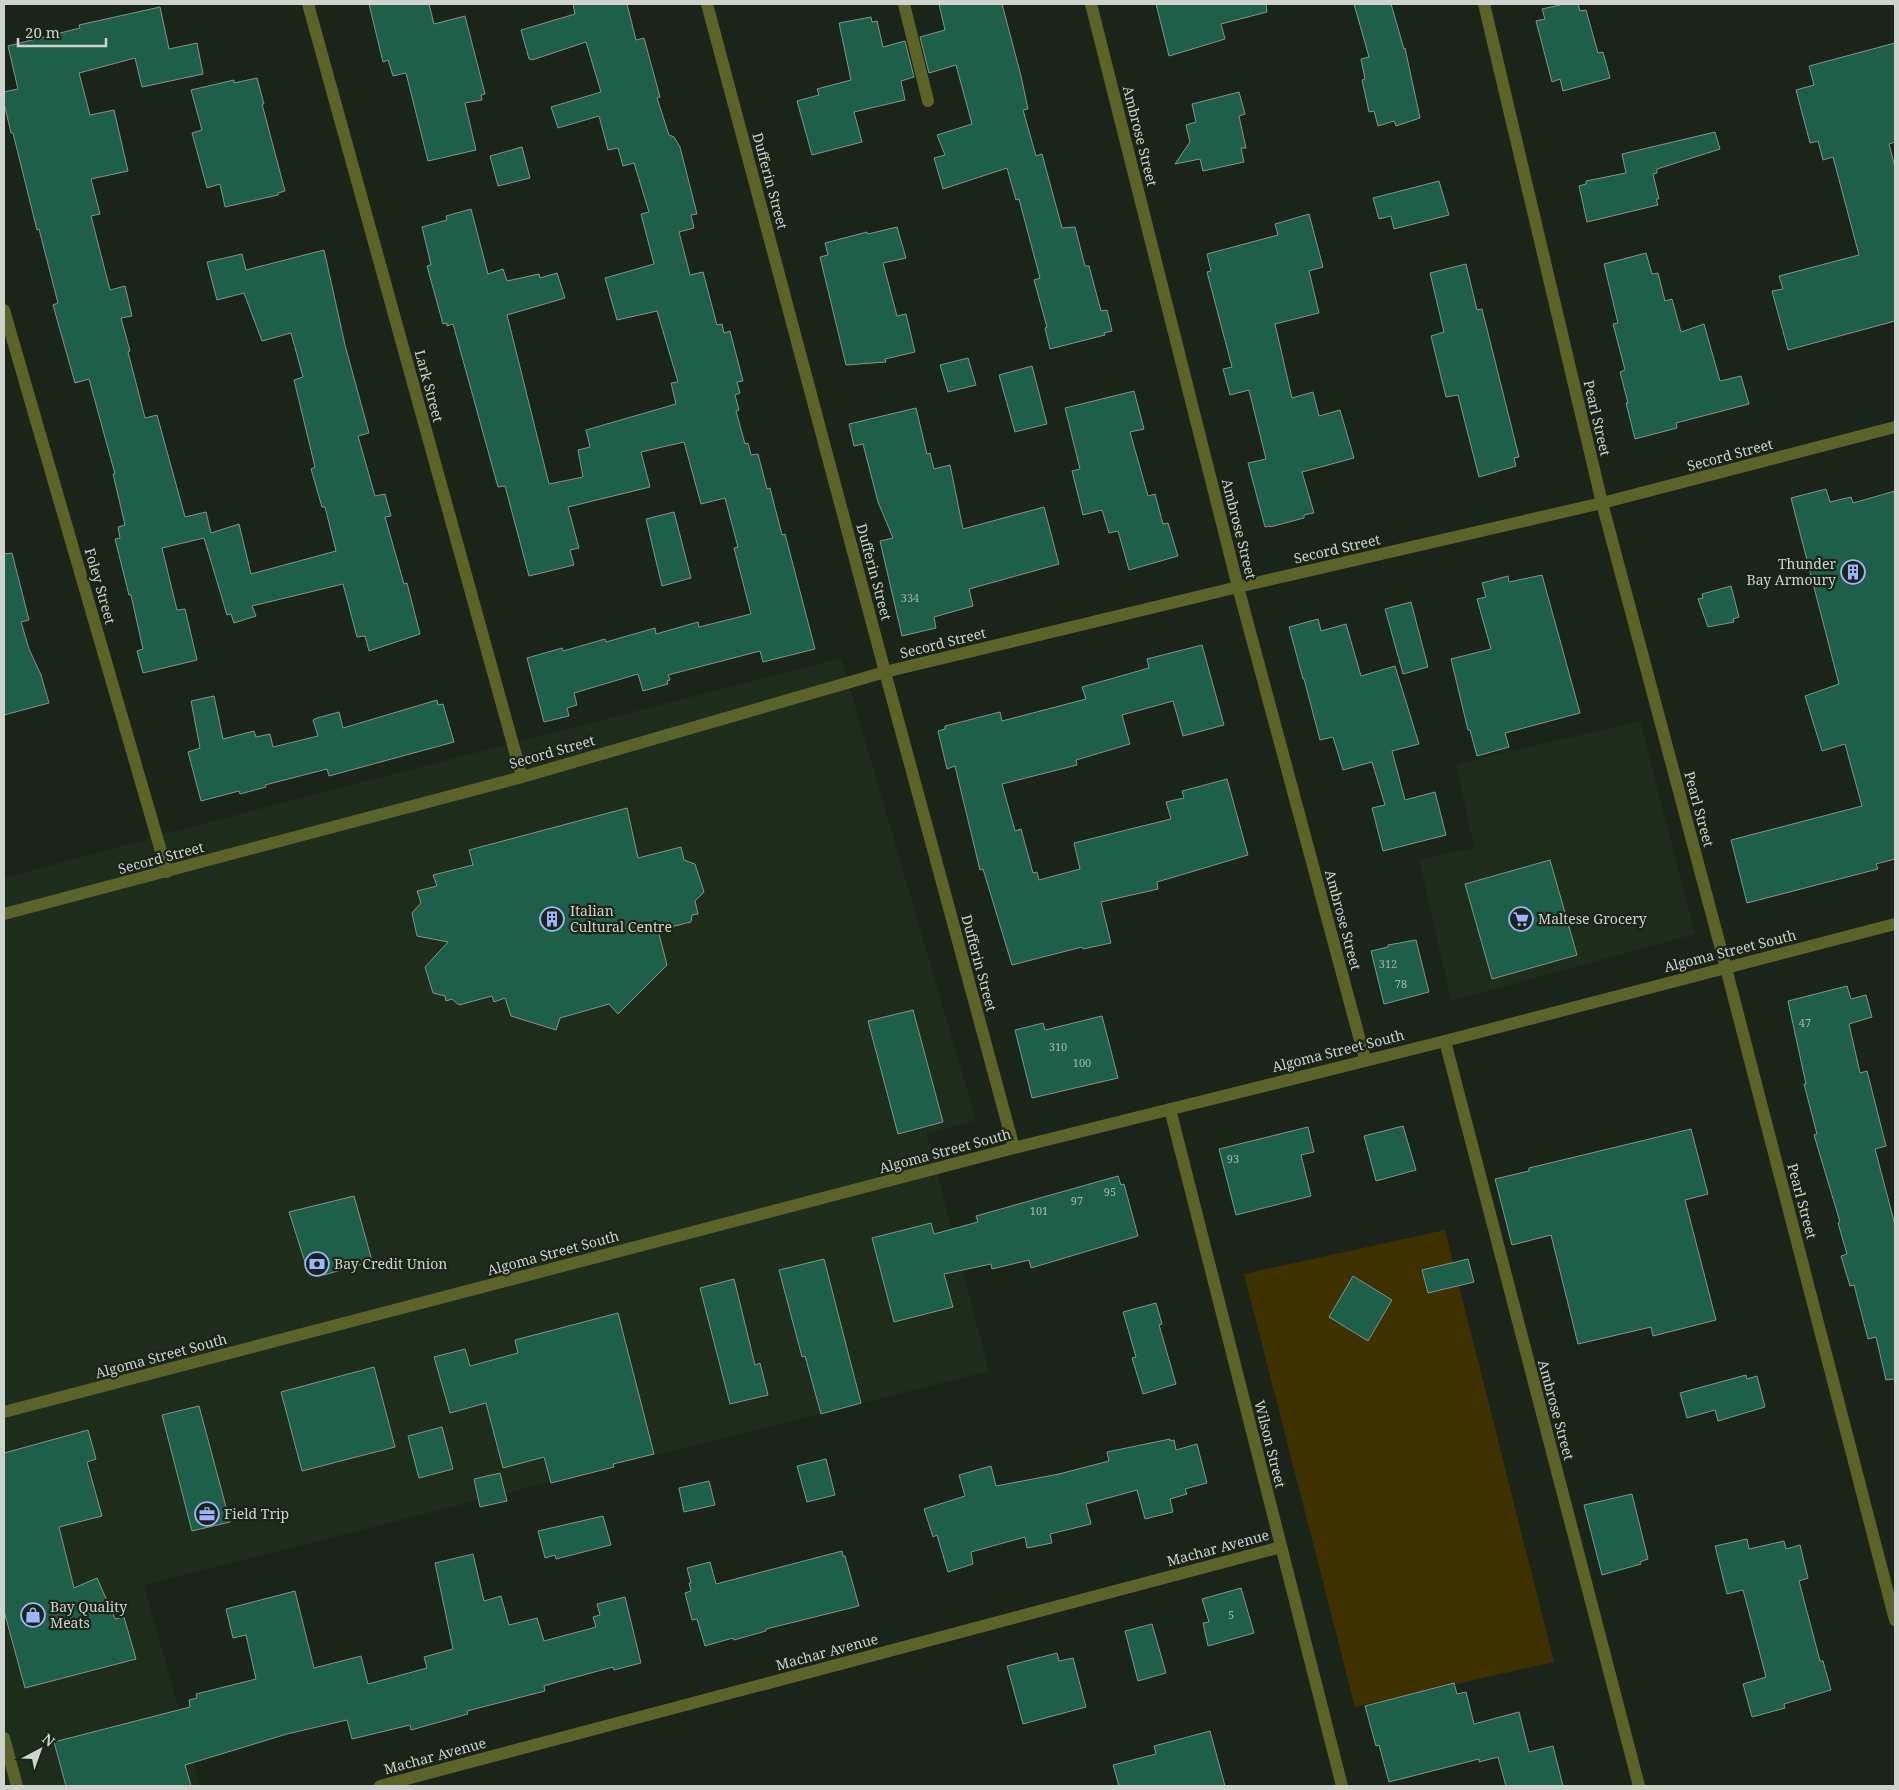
<svg xmlns="http://www.w3.org/2000/svg" width="1899" height="1790" font-family="'Noto Serif',serif">
  <style>
    .built { fill: #1e2c1c }
    .green { fill: #3f3000 }
    .building { fill: #1d5f49; stroke: #83958d }
    .lines { fill: none; stroke-linecap: round; stroke-linejoin: round }
    .minor { stroke: #5b6328; stroke-width: 12 }
    .labels { text-anchor: middle; stroke-width: 4.5; stroke-linejoin: round; paint-order: stroke }
    .number-label { font-size: 11px; fill: #a2b7ac }
    .street-label { font-size: 14px; fill: #ced4cd; stroke: #1a2419 }
    .poi-label { font-size: 14px; fill: #ced4cd; stroke: #1a2419; text-anchor: start }
  </style>
  <rect width="100%" height="100%" fill="#1a2419"/>
  <g class="built">
    <path d="M841,658L976,1120L927,1134L989,1371L144,1585L200,1786H4V878L258,809Z"/>
    <path d="M1640,721L1695,934L1451,1001L1419,859L1474,848L1456,764Z"/>
  </g>
  <path class="green" d="M1445,1230L1554,1662L1355,1707L1244,1274Z"/>
  <g class="building">
    <path d="M369,4H429L434,24L465,16L485,94L481,95L482,100L465,103L476,150L428,161L406,73L393,76L388,60L383,62Z"/>
    <path d="M573,4H627L636,40L644,38L660,97L657,98L669,135L674,137L680,147L697,214L691,215L694,228L679,232L690,275L703,272L717,325L722,324L724,333L730,331L743,381L737,382L740,393L735,395L739,410L736,411L745,444L748,443L751,455L758,454L767,489L770,488L782,535L785,534L815,649L763,662L760,651L668,675L670,680L667,681L668,684L643,691L638,674L574,693L577,705L567,708L569,716L544,722L527,658L562,648L563,651L605,639L606,642L655,628L656,634L698,622L699,627L751,614L734,548L738,547L725,498L701,504L684,442L641,452L650,487L568,507L579,548L570,550L574,565L529,576L505,486L498,487L453,324L447,326V323L443,324L427,266L431,265L422,227L447,220L446,216L471,209L488,274L503,269L507,281L539,274L540,278L557,273L565,298L507,315L549,484L583,477L578,450L590,447L586,430L676,404L671,383L678,382L657,311L617,320L605,278L654,264L641,214L649,212L634,163L623,166L618,148L608,150L599,116L558,128L551,107L601,92L586,42L532,60L531,59H529L521,30L575,14Z"/>
    <path d="M939,4H1002L1021,76L1028,109L1023,110L1036,156L1042,154L1062,228L1075,227L1085,266H1089L1101,311L1107,310L1112,331L1104,333L1105,335L1050,349L1045,328L1047,327L1034,280L1040,278L1019,199L1016,200L1007,168L943,189L934,158L945,155L937,135L972,124L956,65L929,73L920,37L945,30Z"/>
    <path d="M1156,4H1266L1267,12L1221,24L1225,39L1169,56Z"/>
    <path d="M1354,4H1391L1404,49L1405,48L1420,118L1396,126L1394,121L1378,126L1374,111L1369,112L1362,80L1365,79L1361,59L1369,57Z"/>
    <path d="M1564,4H1578L1580,11L1586,10L1598,53L1603,52L1610,78L1563,91L1560,79L1552,82L1536,21L1545,19L1542,9Z"/>
    <path d="M160,7L169,49L197,43L203,74L142,87L135,58L79,73L90,115L114,110L128,171L91,179L100,214L91,216L110,290L125,286L132,316L121,318L130,351L128,352L145,418L157,415L185,517L206,512L211,533L239,524L251,574L336,551L325,507H322L311,469L315,467L294,380L303,377L291,333L262,341L244,293L217,300L207,262L242,254L246,270L324,250L345,345L369,433L358,436L375,496L385,494L391,516L385,517L404,584L407,583L420,634L369,651L365,636L357,637L343,584L252,606L256,616L234,623L231,614L227,615L204,538L162,548L177,610L185,609L197,660L143,673L137,651L143,649L131,595H129L115,539L120,538L118,527L125,525L113,474H115L89,379L75,383L53,305L58,303L39,229L37,230L13,133H11L4,103V92L18,89L8,46L80,28L79,25Z"/>
    <path d="M871,17L872,22L877,21L883,47L905,41L914,77L901,81L905,100L854,112L862,142L812,155L797,101L819,95L817,89L851,80L839,23Z"/>
    <path d="M1895,43V142L1889,144L1895,167V321L1788,350L1772,291L1783,289L1779,276L1859,255L1833,157L1823,160L1818,141L1810,143L1796,90L1814,85L1809,66Z"/>
    <path d="M257,78L264,104H262L285,191L278,193V195L225,207L220,184L207,188L192,133L202,130L191,90L234,80V83Z"/>
    <path d="M1239,92L1245,114L1239,116L1246,148H1241L1244,162L1203,171L1200,159L1175,164L1190,142L1186,125L1196,122L1192,104Z"/>
    <path d="M1715,132L1720,149L1657,169V173L1653,174L1659,199H1656L1658,205L1587,222L1579,186L1586,184V181L1626,173L1622,154Z"/>
    <path d="M522,147L530,178L498,186L490,156Z"/>
    <path d="M1439,181L1449,215L1394,229L1391,216L1379,219L1373,198Z"/>
    <path d="M1309,214L1323,267L1309,271L1319,313L1275,324L1292,398L1313,392L1319,416L1340,410L1354,458L1302,472L1314,513L1304,515V518L1270,527V526L1265,527L1248,463L1266,459L1249,390L1230,395L1223,369L1232,367L1207,272L1211,271L1207,254L1278,235L1275,224Z"/>
    <path d="M897,227L906,258L883,263L897,316L906,314L915,352L885,359L886,362L846,365L820,257L828,255L825,243L867,232L868,234Z"/>
    <path d="M1646,253L1652,274L1658,273L1665,301L1672,299L1681,332L1704,324L1720,381L1741,376L1749,404L1676,423L1677,428L1635,439L1626,403H1628L1620,372L1625,370L1613,324L1618,323L1604,264Z"/>
    <path d="M1466,264L1477,310L1482,309L1519,457L1514,458L1516,466L1479,477L1458,395L1446,397L1431,336L1444,332L1430,273Z"/>
    <path d="M968,358L976,385L948,392L940,365Z"/>
    <path d="M1032,366L1047,424L1015,432L999,375Z"/>
    <path d="M1134,391L1144,429L1130,432L1148,496L1155,494L1163,524L1168,523L1178,556L1129,570L1118,531L1109,533L1102,510L1083,515L1072,471L1080,469L1065,408Z"/>
    <path d="M916,408L927,454L930,453L934,469L950,465L963,529L1044,507L1059,564L969,589L973,606L934,617L936,628L902,636L880,541L893,538L878,502L863,444L854,446L849,424Z"/>
    <path d="M1826,489L1830,502L1851,497L1853,503L1895,491V859L1876,864L1878,869L1747,903L1731,840L1862,806L1845,744L1822,751L1805,696L1839,684L1791,498Z"/>
    <path d="M674,512L691,578L662,586L646,519Z"/>
    <path d="M12,553L29,620L21,622L29,649L41,675L49,703L4,715V554Z"/>
    <path d="M1542,575L1580,713L1505,733L1509,747L1477,756L1470,730H1468L1451,659L1491,649L1477,599L1486,597L1482,583L1508,576L1509,582Z"/>
    <path d="M1731,586L1739,617L1733,619L1734,622L1708,627L1698,599L1703,598L1702,594Z"/>
    <path d="M1411,602L1428,667L1403,674L1385,609Z"/>
    <path d="M1318,619L1321,631L1346,624L1361,676L1395,666L1419,744L1392,751L1405,800L1435,792L1446,835L1383,851L1372,808L1385,805L1372,762L1343,770L1333,737L1320,740L1304,679H1303L1289,627Z"/>
    <path d="M1202,645L1224,725L1183,736L1173,701L1122,715L1130,744L1076,760L1077,765L1002,784L1015,831L1021,829L1033,873L1037,872L1039,880L1080,869L1074,843L1171,819L1166,802L1184,798L1182,791L1227,779L1248,855L1157,882L1158,889L1101,902L1111,943L1083,949L1082,947L1012,965L983,869L980,870L955,766L947,769L938,731L945,729V726L1000,712L1002,721L1086,699L1082,687L1149,668L1147,659Z"/>
    <path d="M214,696L223,739L254,731L256,737L270,734L273,747L318,736L313,720L317,718L339,712L343,728L437,700L438,705L443,704L454,742L329,776L327,769L265,785L266,787L240,794L239,791L201,801L188,752L200,748L191,701Z"/>
    <path d="M627,808L638,858L681,847L684,860L695,864L704,892L695,901L698,914L692,915L691,922L658,930L667,965L618,1014L609,1004L560,1018L556,1030L511,1016L505,998L494,1002L492,996L459,1005L452,999L446,1001L445,996L433,993L425,967L448,942L417,936L412,913L421,903L417,891L437,886L433,875L473,865L469,850Z"/>
    <path d="M1550,860L1577,955L1492,979L1465,884Z"/>
    <path d="M1416,940L1429,992L1384,1004L1371,951L1388,947V945Z"/>
    <path d="M1847,986L1851,999L1866,995L1872,1017L1849,1024L1860,1073L1867,1071L1886,1146L1875,1149L1895,1225V1379L1886,1380L1876,1337L1868,1339L1854,1285L1850,1286L1841,1256L1847,1254L1838,1223L1840,1222L1814,1135L1817,1134L1804,1084H1806L1788,1001Z"/>
    <path d="M913,1010L943,1122L898,1134L868,1021Z"/>
    <path d="M1102,1016L1118,1078L1032,1098L1015,1030L1043,1023L1045,1030Z"/>
    <path d="M1403,1126L1416,1170L1376,1181L1364,1136Z"/>
    <path d="M1308,1127L1314,1152L1301,1155L1311,1196L1236,1215L1219,1149Z"/>
    <path d="M1691,1129L1708,1194L1685,1200L1716,1320L1653,1336L1651,1327L1578,1344L1551,1235L1512,1245L1495,1179L1529,1171V1168Z"/>
    <path d="M1118,1176L1121,1185L1124,1184L1138,1236L1031,1268L1029,1260L992,1269L991,1264L944,1274L953,1307L894,1322L872,1238L931,1223L934,1234L978,1222L976,1216Z"/>
    <path d="M354,1196L372,1261L324,1275L319,1258L305,1262L289,1212Z"/>
    <path d="M824,1259L861,1403L821,1414L805,1356L802,1357L779,1270Z"/>
    <path d="M1468,1259L1474,1282L1428,1293L1422,1270Z"/>
    <path d="M1353,1276L1392,1300L1368,1341L1329,1317Z"/>
    <path d="M734,1279L755,1365L760,1363L768,1395L730,1404L700,1288Z"/>
    <path d="M1156,1303L1162,1324L1159,1325L1176,1384L1143,1394L1132,1358L1136,1357L1123,1312Z"/>
    <path d="M618,1313L654,1454L613,1464L614,1467L551,1483L544,1457L503,1468L486,1403L450,1413L434,1357L465,1349L470,1366L518,1353L515,1340Z"/>
    <path d="M374,1367L395,1447L302,1471L281,1392Z"/>
    <path d="M1746,1375L1747,1379L1757,1376L1765,1407L1718,1421L1715,1410L1687,1418L1680,1393Z"/>
    <path d="M199,1406L230,1522L192,1531L162,1415Z"/>
    <path d="M442,1427L453,1469L419,1478L408,1436Z"/>
    <path d="M88,1430L96,1459L87,1462L102,1516L59,1527L74,1588L97,1578L115,1619L124,1617L136,1659L25,1688L4,1611V1453Z"/>
    <path d="M1170,1439V1441L1174,1440L1176,1450L1197,1444L1207,1483L1185,1489L1187,1494L1170,1499L1173,1512L1145,1519L1137,1490L1086,1504L1091,1524L1050,1534L1052,1543L1027,1548L1025,1537L971,1552L973,1564L948,1572L937,1535L933,1537L924,1509L965,1496L959,1475L991,1466L996,1486L1059,1474L1109,1461L1107,1452Z"/>
    <path d="M826,1459L835,1495L807,1502L797,1466Z"/>
    <path d="M500,1473L507,1501L480,1507L474,1479Z"/>
    <path d="M709,1481L715,1505L684,1512L679,1488Z"/>
    <path d="M1632,1494L1648,1559L1640,1562L1641,1564L1602,1575L1584,1505Z"/>
    <path d="M603,1516L611,1545L556,1559L555,1555L545,1558L538,1531Z"/>
    <path d="M1747,1539L1749,1549L1784,1541L1786,1549L1800,1545L1808,1578L1799,1581L1820,1661H1823L1831,1690L1784,1704L1785,1708L1752,1717L1743,1684L1766,1677L1743,1590L1727,1594L1715,1546Z"/>
    <path d="M842,1551L843,1556H845L859,1606L766,1629V1631L734,1640L733,1638L705,1646L697,1619L692,1620L685,1593L691,1591L689,1583H691L687,1568L710,1562L716,1584Z"/>
    <path d="M473,1554L484,1601L501,1596L509,1625L537,1618L544,1641L596,1627L593,1617L600,1615L597,1604L625,1597L641,1663L614,1670L613,1667L554,1683L544,1686L545,1691L467,1711L468,1714L411,1730L410,1725L352,1739L347,1720L287,1734L185,1765L191,1786H66L54,1742L190,1707L189,1700L197,1698L196,1694L256,1679L246,1635L233,1638L226,1609L295,1591L314,1668L361,1656L368,1684L427,1668L424,1657L453,1649L435,1563Z"/>
    <path d="M1241,1588L1254,1633L1208,1646L1203,1623L1209,1622L1202,1599Z"/>
    <path d="M1152,1624L1166,1673L1138,1681L1125,1631Z"/>
    <path d="M1057,1653L1059,1661L1073,1658L1086,1707L1023,1724L1007,1666Z"/>
    <path d="M1454,1683L1457,1694L1466,1692L1474,1724L1519,1712L1529,1752L1553,1746L1563,1786H1506L1498,1757L1479,1762V1759L1389,1782L1379,1745L1376,1746L1365,1706Z"/>
    <path d="M1210,1731L1225,1786H1119L1113,1765L1156,1754L1154,1746Z"/>
  </g>
  <g class="lines">
    <g class="minor">
      <path d="M308,4L522,777"/>
      <path d="M707,4L885,672L1014,1148"/>
      <path d="M904,4L928,101"/>
      <path d="M1091,4L1238,587L1365,1059"/>
      <path d="M1484,4L1602,503L1726,968L1895,1620"/>
      <path d="M4,310L167,872"/>
      <path d="M4,914L522,777L885,672L1238,587L1602,503L1895,427"/>
      <path d="M1445,1041L1639,1786"/>
      <path d="M1170,1109L1342,1786"/>
      <path d="M4,1412L1014,1148L1445,1041L1895,924"/>
      <path d="M4,1738L17,1786"/>
      <path d="M380,1786L1281,1547"/>
    </g>
  </g>
  <defs>
    <g id="building-ring" transform="scale(1.25)"><circle r="9.5" fill="#1a2419" stroke="#9eb4fd" stroke-width="1.5"/><path d="M-4-6H4V6H1V3H-1V6H-4ZM-2.5-4.3h1.7v1.8h-1.7ZM.8-4.3h1.7v1.8H.8ZM-2.5-1h1.7V.8h-1.7ZM.8-1h1.7V.8H.8Z" fill="#9eb4fd"/></g>
    <g id="supermarket-ring" transform="scale(1.25)"><circle r="9.5" fill="#1a2419" stroke="#9eb4fd" stroke-width="1.5"/><path d="M-6-5.5h2.5l.6 2H6L4.5 2H-2.5L-4.4-4H-6ZM-1.5 3.2a1.3 1.3 0 1 0 .1 0ZM3 3.2a1.3 1.3 0 1 0 .1 0Z" fill="#9eb4fd"/></g>
    <g id="bank-ring" transform="scale(1.25)"><circle r="9.5" fill="#1a2419" stroke="#9eb4fd" stroke-width="1.5"/><path d="M-6-4H6V4H-6ZM0-2.3a2.3 2.3 0 1 0 0 4.6a2.3 2.3 0 1 0 0-4.6Z" fill="#9eb4fd"/></g>
    <g id="office-ring" transform="scale(1.25)"><circle r="9.5" fill="#1a2419" stroke="#9eb4fd" stroke-width="1.5"/><path d="M-6-3h4V-5.5h4V-3h4V5H-6ZM-1-4.5V-3h2v-1.5ZM-6 0V1H6V0Z" fill="#9eb4fd"/></g>
    <g id="shop-ring" transform="scale(1.25)"><circle r="9.5" fill="#1a2419" stroke="#9eb4fd" stroke-width="1.5"/><path d="M-5-2.5h2.3a2.7 3.5 0 0 1 5.4 0H5L5.5 6h-11ZM-1.5-2.5h3a1.5 2.3 0 0 0-3 0Z" fill="#9eb4fd"/></g>
  </defs>
  <g fill-rule="evenodd">
    <use href="#building-ring" x="1853" y="572"/>
    <use href="#building-ring" x="552" y="919"/>
    <use href="#supermarket-ring" x="1521" y="919"/>
    <use href="#bank-ring" x="317" y="1264"/>
    <use href="#office-ring" x="207" y="1514"/>
    <use href="#shop-ring" x="33" y="1615"/>
  </g>
  <g class="labels">
    <g class="number-label">
      <text x="910" y="602">334</text>
      <text x="1388" y="968">312</text>
      <text x="1401" y="988">78</text>
      <text x="1805" y="1027">47</text>
      <text x="1058" y="1051">310</text>
      <text x="1082" y="1067">100</text>
      <text x="1233" y="1163">93</text>
      <text x="1110" y="1196">95</text>
      <text x="1077" y="1205">97</text>
      <text x="1039" y="1215">101</text>
      <text x="1231" y="1619">5</text>
    </g>
    <g class="street-label">
      <text transform="translate(1140 136) rotate(76)" y="5">Ambrose Street</text>
      <text transform="translate(770 181) rotate(75)" y="5">Dufferin Street</text>
      <text transform="translate(429 386) rotate(75)" y="5">Lark Street</text>
      <text transform="translate(1597 418) rotate(77)" y="5">Pearl Street</text>
      <text transform="translate(1730 455) rotate(-15)" y="5">Secord Street</text>
      <text transform="translate(1239 529) rotate(76)" y="5">Ambrose Street</text>
      <text transform="translate(1337 549) rotate(-13)" y="5">Secord Street</text>
      <text transform="translate(874 572) rotate(75)" y="5">Dufferin Street</text>
      <text transform="translate(100 586) rotate(74)" y="5">Foley Street</text>
      <text transform="translate(943 643) rotate(-14)" y="5">Secord Street</text>
      <text transform="translate(552 752) rotate(-16)" y="5">Secord Street</text>
      <text transform="translate(1699 809) rotate(75)" y="5">Pearl Street</text>
      <text transform="translate(161 858) rotate(-15)" y="5">Secord Street</text>
      <text transform="translate(1343 920) rotate(75)" y="5">Ambrose Street</text>
      <text transform="translate(1730 951) rotate(-14)" y="5">Algoma Street South</text>
      <text transform="translate(979 963) rotate(75)" y="5">Dufferin Street</text>
      <text transform="translate(1338 1051) rotate(-14)" y="5">Algoma Street South</text>
      <text transform="translate(945 1151) rotate(-15)" y="5">Algoma Street South</text>
      <text transform="translate(1802 1201) rotate(75)" y="5">Pearl Street</text>
      <text transform="translate(553 1253) rotate(-15)" y="5">Algoma Street South</text>
      <text transform="translate(161 1356) rotate(-15)" y="5">Algoma Street South</text>
      <text transform="translate(1556 1410) rotate(75)" y="5">Ambrose Street</text>
      <text transform="translate(1270 1444) rotate(76)" y="5">Wilson Street</text>
      <text transform="translate(1218 1548) rotate(-15)" y="5">Machar Avenue</text>
      <text transform="translate(827 1652) rotate(-15)" y="5">Machar Avenue</text>
      <text transform="translate(435 1756) rotate(-15)" y="5">Machar Avenue</text>
    </g>
    <g class="poi-label">
      <text x="1836" y="569" text-anchor="end">Thunder<tspan x="1836" dy="16">Bay Armoury</tspan></text>
      <text x="570" y="916">Italian<tspan x="570" dy="16">Cultural Centre</tspan></text>
      <text x="1538" y="924">Maltese Grocery</text>
      <text x="334" y="1269">Bay Credit Union</text>
      <text x="224" y="1519">Field Trip</text>
      <text x="50" y="1612">Bay Quality<tspan x="50" dy="16">Meats</tspan></text>
    </g>
  </g>
  <rect width="1899" height="1790" fill="none" stroke="#ced4cd" stroke-width="10"/>
  <g transform="translate(40 1750) rotate(41)" stroke="#1a2419" stroke-width="4" paint-order="stroke">
  <path d="M0-4L9 19L0 12L-9 19Z" fill="#ced4cd"/>
  <text y="-8" font-size="14" font-weight="bold" text-anchor="middle" fill="#ced4cd">N</text>
  </g>
  <path d="M18 38v8h88v-8" fill="none" stroke="#ced4cd" stroke-width="2.5"/>
  <text x="25" y="38" font-size="15" fill="#ced4cd" stroke="#1a2419" stroke-width="4" paint-order="stroke">20 m</text>
</svg>
